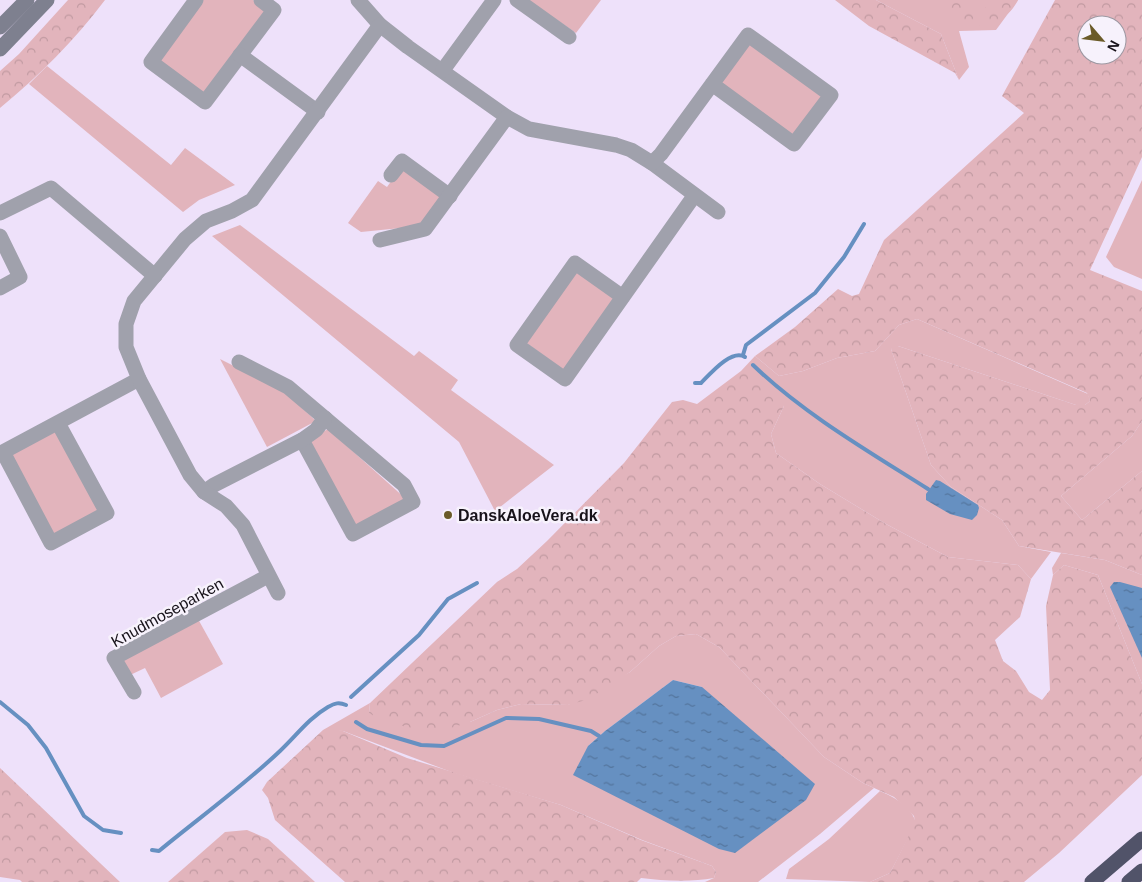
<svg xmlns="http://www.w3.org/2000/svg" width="1142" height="882" font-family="Helvetica,sans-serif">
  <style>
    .green { fill: #e2b4bc; fill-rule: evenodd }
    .forest { fill: url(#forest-crowns); fill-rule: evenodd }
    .water { fill: url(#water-ripples) }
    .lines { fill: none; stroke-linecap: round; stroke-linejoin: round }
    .stream { stroke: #6690c1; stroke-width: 4 }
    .street { stroke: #a0a1ac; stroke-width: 15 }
    .secondary { stroke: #7e808f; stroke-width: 15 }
    .highway { stroke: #515369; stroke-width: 15 }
    .poi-dot { fill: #6b5b29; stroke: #f7f2fc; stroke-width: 2 }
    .labels { text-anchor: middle; stroke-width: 5; stroke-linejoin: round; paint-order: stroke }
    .poi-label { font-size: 16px; font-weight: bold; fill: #17121a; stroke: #f7f2fc; text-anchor: start }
    .street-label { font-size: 16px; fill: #17121a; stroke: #f7f2fc }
  </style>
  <defs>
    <pattern id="forest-crowns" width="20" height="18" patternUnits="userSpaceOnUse" patternTransform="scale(1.25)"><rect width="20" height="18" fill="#e2b4bc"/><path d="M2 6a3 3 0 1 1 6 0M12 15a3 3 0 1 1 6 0" fill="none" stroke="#c19aa1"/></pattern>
    <pattern id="water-ripples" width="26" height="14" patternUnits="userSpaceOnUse" patternTransform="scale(1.25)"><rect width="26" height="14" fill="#6690c1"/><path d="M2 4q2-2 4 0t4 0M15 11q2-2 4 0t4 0" fill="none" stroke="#53749c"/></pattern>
  </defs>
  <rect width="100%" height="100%" fill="#eee1fa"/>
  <g class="green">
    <path d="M201,0H253L267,11L205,96L157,61Z"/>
    <path d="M528,0H601L576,33Z"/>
    <path d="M876,0H1018L996,30L959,31L969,67L959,80L941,34Z"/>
    <path d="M749,42L822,97L793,136L720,82Z"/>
    <path d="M47,66L171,165L185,148L235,185L199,200L183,212L29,84Z"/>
    <path d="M402,166L443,196L421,226L361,232L348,223L378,181L387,187Z"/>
    <path d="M1142,180V279L1114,267L1106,257Z"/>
    <path d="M240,225L414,356L419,351L458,380L451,390L554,465L495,511L459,442L212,236Z"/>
    <path d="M577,268L617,297L565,371L525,342Z"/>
    <path d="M917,319L1088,394L1090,401L1085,405H1076L898,346L891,349L931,465L951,487L1002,520L1019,546L1051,552L1031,579L1018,565L948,557L886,524L820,484L776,453L771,434L784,406L741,371L755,356L779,376L803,371L837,358L875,351L899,325Z"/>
    <path d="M220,359L284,391L316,421L267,447Z"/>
    <path d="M1142,421V471L1082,520L1061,496L1132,436Z"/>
    <path d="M328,429L406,499L355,527L307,441Z"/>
    <path d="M56,430L100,511L54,536L10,454Z"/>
    <path d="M1061,553L1105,560L1142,575V684L1098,575L1064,565L1053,575L1052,568Z"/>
    <path d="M198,619L223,664L161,698L145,668L128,676L120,661Z"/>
    <path d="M696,634L719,647L824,757L863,783L874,788L820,834L758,882H705L714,878L716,872L712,866L642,840L561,805L454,773L343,731L323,730L370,703L369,713L470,722L497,710L521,704L568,705L630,672L659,646L676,636ZM673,680L702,687L588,746L605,731Z"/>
    <path d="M880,791C894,797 912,807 916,823L890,873L870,882L786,879L789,869L829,839Z"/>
  </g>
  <g class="forest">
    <path d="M68,0H105C75,40 39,76 0,108V71L19,54Z"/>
    <path d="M835,0H876L941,34L959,80L955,73L869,26Z"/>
    <path d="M939,0H958L964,5L978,9L985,8L996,0H1018C1002,33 955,34 939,0Z"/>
    <path d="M1055,0H1142V157L1090,270L1142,291V421L1132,436L1061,496L1082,520L1142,471V575L1105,560L1019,546L1002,520L951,487L931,465L891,349L893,346H898L1076,405H1085L1090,401L1087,393L917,319L899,325L875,351L837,358L803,371L779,376L755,356L795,327L838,289L852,296L859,294L884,240L1024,113L1002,96ZM1087,25H1117V55H1087Z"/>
    <path d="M741,371H746L783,401L784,406L771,434L776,453L820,484L886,524L948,557L1018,565L1031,579L1020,617L995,640L1003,661L1016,671L1029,692L1042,700L1050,690L1046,606L1053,575L1064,565L1098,575L1142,684V775L1059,853L1024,882H870L890,873L915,823L914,816L894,797L863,783L824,757L719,647L696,634L676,636L659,646L630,672L608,687L586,700L568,705L521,704L497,710L470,722L435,733L384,722L369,713L370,703L497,582L517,569L547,541L624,463L672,402L683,400L697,404Z"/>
    <path d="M334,729L343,731L407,758L561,805L641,840L712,866L716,872L714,878C692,882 664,881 641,878L637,882H345L275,820L268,798L262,790L267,782L323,730Z"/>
    <path d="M0,768L120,882H22L20,880L0,877Z"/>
    <path d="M247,830L268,839L315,882H168L225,832Z"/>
  </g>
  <g class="water">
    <path d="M936,480L940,481L978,505L979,508L977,515L972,520L950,514L926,500V494Z"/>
    <path d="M1114,582H1120L1142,588V658L1110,587Z"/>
    <path d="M673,680L702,687L815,784L806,800L735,853L719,849L573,775L588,746L605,731Z"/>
  </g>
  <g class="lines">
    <g class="stream">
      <path d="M743,355L746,345L815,293L844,257L864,224"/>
      <path d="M753,365C804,414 868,451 928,489"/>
      <path d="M695,383H701C710,374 732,348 745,357"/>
      <path d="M351,697L419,635L448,599L477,583"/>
      <path d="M0,702L28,725L46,748L84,816L103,830L121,833"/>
      <path d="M356,722L367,729L421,745L444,746L506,718L539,719L591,731L599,736"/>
      <path d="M152,850L159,851C199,818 242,787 280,751C296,736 309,718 328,707C335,703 339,702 346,705"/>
    </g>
    <g class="street">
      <path d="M196,0L151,62L205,102L274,10L261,0"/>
      <path d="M358,0L380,25L408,47L507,117L529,129L616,145L631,150L652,163L718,212"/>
      <path d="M517,0L569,37"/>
      <path d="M240,55L318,112"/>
      <path d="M443,70L494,0"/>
      <path d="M652,163L661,154L748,35L831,95L794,144L712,84"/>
      <path d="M391,175L402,161L450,196"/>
      <path d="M0,213L51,188L155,276"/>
      <path d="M0,236L20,277L0,288"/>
      <path d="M380,240L425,229L507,117"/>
      <path d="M623,297L575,263L517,345L565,379L694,196"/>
      <path d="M239,362L288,387L404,485L413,502L353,534L302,440"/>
      <path d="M58,423L107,513L51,543L3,452L139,379"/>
      <path d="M204,492L214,485L302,440L316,430L325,418"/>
      <path d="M278,593L243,525L226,506L204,492L190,475L139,379L126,347V324L134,301L185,239L206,221L232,211L252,200L380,25"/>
      <path d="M134,692L114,658L268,576"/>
    </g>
    <g class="secondary">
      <path d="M0,27L27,0"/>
      <path d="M0,49L47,0"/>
    </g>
    <g class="highway">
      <path d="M1092,882L1142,839"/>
      <path d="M1129,882L1142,871"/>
    </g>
  </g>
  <circle class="poi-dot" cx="448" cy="515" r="5"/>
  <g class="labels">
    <g class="poi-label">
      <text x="458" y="521">DanskAloeVera.dk</text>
    </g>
    <g class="street-label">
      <text transform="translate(167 612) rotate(-29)" y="6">Knudmoseparken</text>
    </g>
  </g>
  <g transform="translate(1102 40) rotate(118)"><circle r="24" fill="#f7f2fc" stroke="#9d98a2"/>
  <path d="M0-4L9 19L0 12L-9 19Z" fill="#6b5b29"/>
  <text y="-8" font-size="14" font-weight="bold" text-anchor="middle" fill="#17121a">N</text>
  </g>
</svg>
